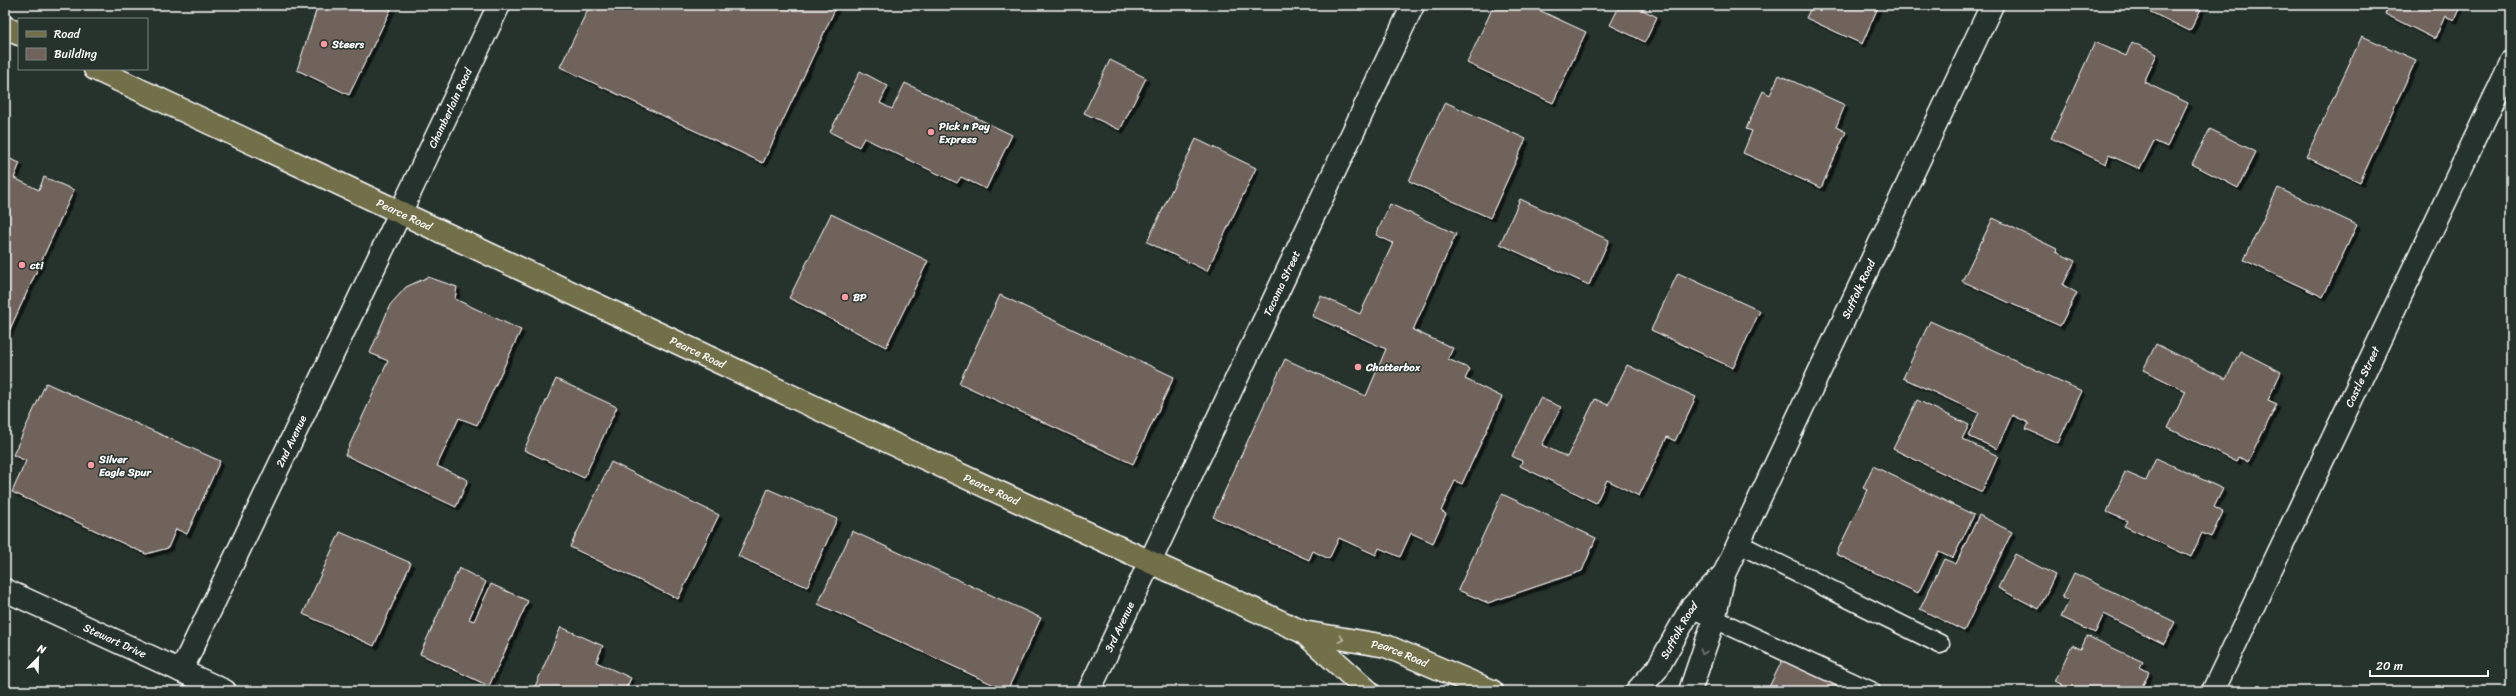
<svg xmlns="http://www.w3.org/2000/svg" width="2516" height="696" font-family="Sriracha,sans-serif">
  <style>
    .building { fill: #6f635c; stroke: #fff; filter: url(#shadow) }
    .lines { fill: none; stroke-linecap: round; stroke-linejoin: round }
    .lane-casing { stroke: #fff; stroke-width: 21 }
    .street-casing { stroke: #fff; stroke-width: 25 }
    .secondary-casing { stroke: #fff; stroke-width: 25 }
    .primary-casing { stroke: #fff; stroke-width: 25 }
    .lane { stroke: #26332d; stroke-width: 18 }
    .street { stroke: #26332d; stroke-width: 22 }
    .secondary { stroke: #26332d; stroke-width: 22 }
    .primary { stroke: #726f4a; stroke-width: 22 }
    .oneway { stroke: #c0beae }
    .oneway2 { stroke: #727a76 }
    .poi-dot { fill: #ff9aa2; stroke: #26332d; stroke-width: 1.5 }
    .labels { text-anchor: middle; stroke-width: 3; stroke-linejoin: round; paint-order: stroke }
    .poi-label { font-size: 11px; font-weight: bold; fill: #fff; stroke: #26332d; text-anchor: start }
    .street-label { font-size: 11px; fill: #fff; stroke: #26332d }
  </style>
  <defs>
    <filter id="shadow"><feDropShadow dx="3.5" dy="3.5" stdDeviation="0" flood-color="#0009"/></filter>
  </defs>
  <rect width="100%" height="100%" fill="#26332d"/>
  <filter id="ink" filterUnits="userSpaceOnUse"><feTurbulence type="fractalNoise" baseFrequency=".025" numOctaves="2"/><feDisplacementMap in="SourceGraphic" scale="8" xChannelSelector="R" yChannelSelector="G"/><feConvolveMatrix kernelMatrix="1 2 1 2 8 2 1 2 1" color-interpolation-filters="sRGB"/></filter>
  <g filter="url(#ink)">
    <g class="building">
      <path d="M318,5H393L349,95L297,70Z"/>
      <path d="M590,5H837L763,163L560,67Z"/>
      <path d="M1494,5H1528L1586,32L1553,103L1467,63Z"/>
      <path d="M1620,5H1643L1641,9L1657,17L1645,42L1610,25Z"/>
      <path d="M1812,5H1879L1862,44L1806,18Z"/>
      <path d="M2136,5H2203L2190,31Z"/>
      <path d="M2390,5H2461L2454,20L2445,16L2435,39L2385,14Z"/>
      <path d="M2362,36L2416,60L2360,182L2306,157Z"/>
      <path d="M2095,42L2126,56L2132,42L2157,54L2144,82L2188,103L2167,147L2154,141L2140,169L2109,155L2106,164L2051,138Z"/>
      <path d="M1110,60L1146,78L1120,130L1084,113Z"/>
      <path d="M860,71L888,86L880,103L892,109L905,83L1012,135L986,189L961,177L957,183L864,138L859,147L830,132Z"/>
      <path d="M1779,75L1845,105L1836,127L1846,132L1821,188L1743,153L1752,131L1746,129L1763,91L1770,95Z"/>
      <path d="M1445,102L1526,139L1490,218L1409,181Z"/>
      <path d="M2210,129L2256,152L2238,188L2192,164Z"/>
      <path d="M1196,139L1256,168L1207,271L1147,242Z"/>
      <path d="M5,157L20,163L14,178L39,190L44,177L74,190L5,340Z"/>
      <path d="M2278,188L2357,225L2323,297L2244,260Z"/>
      <path d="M1520,199L1609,240L1589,285L1500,244Z"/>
      <path d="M1390,204L1456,234L1413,330L1453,348L1448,359L1470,369L1465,379L1502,397L1462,484L1455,481L1441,511L1446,514L1433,543L1411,533L1400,557L1379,548L1376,555L1339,538L1329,559L1313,551L1309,560L1213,517L1285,359L1366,396L1386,349L1312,316L1321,296L1360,314L1393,243L1376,235Z"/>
      <path d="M831,214L928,261L886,347L789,298Z"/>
      <path d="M1993,218L2057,249L2056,252L2075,261L2063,285L2077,293L2060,326L1962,281Z"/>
      <path d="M1678,273L1760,311L1733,368L1651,330Z"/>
      <path d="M428,277L457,287L455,299L521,330L477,425L459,418L437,466L468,480L456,507L345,455L388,361L370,353L390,305L406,287Z"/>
      <path d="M1000,295L1174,377L1133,464L959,383Z"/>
      <path d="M1930,321L2082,391L2058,443L2026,429L2029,423L2012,415L1997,449L1968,436L1979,413L1903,378Z"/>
      <path d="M2156,344L2226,379L2240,351L2281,372L2268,400L2277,404L2248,462L2239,457L2237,462L2168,428L2186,391L2143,370Z"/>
      <path d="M1627,365L1696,397L1675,441L1667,437L1639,496L1607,480L1596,503L1520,466L1522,461L1512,456L1540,398L1561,407L1542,445L1567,457L1595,399L1608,405Z"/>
      <path d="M556,379L617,407L584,478L524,450Z"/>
      <path d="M46,383L220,461L187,534L176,529L168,548L146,554L12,492L26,461L13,455Z"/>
      <path d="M1917,400L1969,425L1962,439L1998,456L1982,492L1893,449Z"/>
      <path d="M2156,458L2223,489L2214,507L2223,512L2211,537L2202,533L2191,557L2124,526L2127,521L2107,512L2125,472L2146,481Z"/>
      <path d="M611,462L719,515L678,599L570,547Z"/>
      <path d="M1873,466L1974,515L1953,558L1939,551L1918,593L1836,554L1867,490L1863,488Z"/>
      <path d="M768,489L837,519L807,587L738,556Z"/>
      <path d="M1502,494L1596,538L1582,571L1488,603L1458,590Z"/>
      <path d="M1979,515L2012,532L1964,631L1920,609L1944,559L1956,564Z"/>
      <path d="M852,531L1041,618L1007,691L818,604Z"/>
      <path d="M340,532L411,563L374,646L303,614Z"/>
      <path d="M2015,554L2055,575L2039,609L1998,588Z"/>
      <path d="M459,568L486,582L469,619L474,621L491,584L528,601L489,686L420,654Z"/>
      <path d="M2074,573L2175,622L2164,644L2104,614L2095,633L2061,617L2069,601L2062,598Z"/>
      <path d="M561,627L603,646L596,662L631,678L625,691H533Z"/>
      <path d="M2087,636L2143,662L2140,667L2149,672L2140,691H2059L2063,685L2055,681L2072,645L2081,649Z"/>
      <path d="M1784,657L1848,689L1847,691H1767Z"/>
    </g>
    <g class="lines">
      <g class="lane-casing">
        <g id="lane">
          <path d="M1739,544L1940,644"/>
          <path d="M1691,608L1871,691"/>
        </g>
      </g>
      <g class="street-casing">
        <g id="street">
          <path id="s1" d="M5,590L225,691"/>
          <path id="s2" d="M181,671L401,211"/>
          <path id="s3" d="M1089,691L1413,5"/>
          <path id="s4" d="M1637,691L1657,669L1691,608L1724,574"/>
          <path id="s5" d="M1690,691L1714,620L1724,574L1992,5"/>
          <path id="s6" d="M2213,691L2511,63"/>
        </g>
      </g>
      <g class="secondary-casing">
        <g id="secondary">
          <path id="s7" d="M401,211L499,5"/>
        </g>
      </g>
      <g class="primary-casing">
        <g id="primary">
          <path d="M5,27L19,34"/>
          <path id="s8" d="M95,69L889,442L1303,632L1386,646L1492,691"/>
          <path d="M1303,632L1368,691"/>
        </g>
      </g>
      <use href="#lane" class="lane"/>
      <use href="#street" class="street"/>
      <use href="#secondary" class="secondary"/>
      <use href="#primary" class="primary"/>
    </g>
    <defs><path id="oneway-chevron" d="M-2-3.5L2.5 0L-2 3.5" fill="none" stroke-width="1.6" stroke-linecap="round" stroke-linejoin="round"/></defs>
    <use class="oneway" href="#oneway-chevron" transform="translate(1341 639) rotate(10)"/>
    <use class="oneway2" href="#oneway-chevron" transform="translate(1703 652) rotate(109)"/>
  </g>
  <g class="poi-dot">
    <circle cx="324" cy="44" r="4"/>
    <circle cx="931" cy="132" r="4"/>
    <circle cx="22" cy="265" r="4"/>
    <circle cx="845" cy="297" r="4"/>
    <circle cx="1358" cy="367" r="4"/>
    <circle cx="91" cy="465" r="4"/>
  </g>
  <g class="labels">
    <g class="poi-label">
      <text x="332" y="48">Steers</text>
      <text x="939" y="130">Pick n Pay<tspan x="939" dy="13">Express</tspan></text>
      <text x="30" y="269">cti</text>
      <text x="853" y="301">BP</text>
      <text x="1366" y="371">Chatterbox</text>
      <text x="99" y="463">Silver<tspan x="99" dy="13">Eagle Spur</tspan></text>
    </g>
    <g class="street-label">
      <text dy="4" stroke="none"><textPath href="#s7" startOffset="114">Chamberlain Road</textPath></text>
      <text dy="4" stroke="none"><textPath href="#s8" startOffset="342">Pearce Road</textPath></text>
      <text dy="4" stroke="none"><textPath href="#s3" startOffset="451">Tecoma Street</textPath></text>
      <text dy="4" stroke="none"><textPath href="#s5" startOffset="437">Suffolk Road</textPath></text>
      <text dy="4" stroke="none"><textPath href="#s8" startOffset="666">Pearce Road</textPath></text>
      <text dy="4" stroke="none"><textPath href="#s6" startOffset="348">Castle Street</textPath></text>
      <text dy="4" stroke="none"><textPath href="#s2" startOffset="255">2nd Avenue</textPath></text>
      <text dy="4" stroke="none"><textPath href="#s8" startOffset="990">Pearce Road</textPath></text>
      <text dy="4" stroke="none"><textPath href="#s3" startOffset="71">3rd Avenue</textPath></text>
      <text dy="4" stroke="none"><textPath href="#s4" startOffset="74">Suffolk Road</textPath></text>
      <text dy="4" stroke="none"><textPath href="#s1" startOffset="121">Stewart Drive</textPath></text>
      <text dy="4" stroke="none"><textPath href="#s8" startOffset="1432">Pearce Road</textPath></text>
    </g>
  </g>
  <rect width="2516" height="696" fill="none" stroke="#26332d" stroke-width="20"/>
  <rect x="10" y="10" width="2496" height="676" fill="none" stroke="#fff" stroke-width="1.5" filter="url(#ink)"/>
  <rect x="18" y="18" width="130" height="52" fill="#26332d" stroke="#7d8581"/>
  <rect x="26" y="31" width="20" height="6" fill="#726f4a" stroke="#7d8581"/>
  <text x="54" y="38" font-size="12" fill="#ffffff">Road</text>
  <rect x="26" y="48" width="20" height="12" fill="#6f635c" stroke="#7d8581"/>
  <text x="54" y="58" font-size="12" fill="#ffffff">Building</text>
  <g transform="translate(38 658) rotate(23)" stroke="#26332d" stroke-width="3" paint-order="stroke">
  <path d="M0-3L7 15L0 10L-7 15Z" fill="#ffffff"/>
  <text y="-6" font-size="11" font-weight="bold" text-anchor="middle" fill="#ffffff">N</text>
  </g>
  <path d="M2370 670v6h118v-6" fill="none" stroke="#ffffff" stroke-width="2"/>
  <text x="2376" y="670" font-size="12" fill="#ffffff" stroke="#26332d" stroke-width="3" paint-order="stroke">20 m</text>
</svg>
